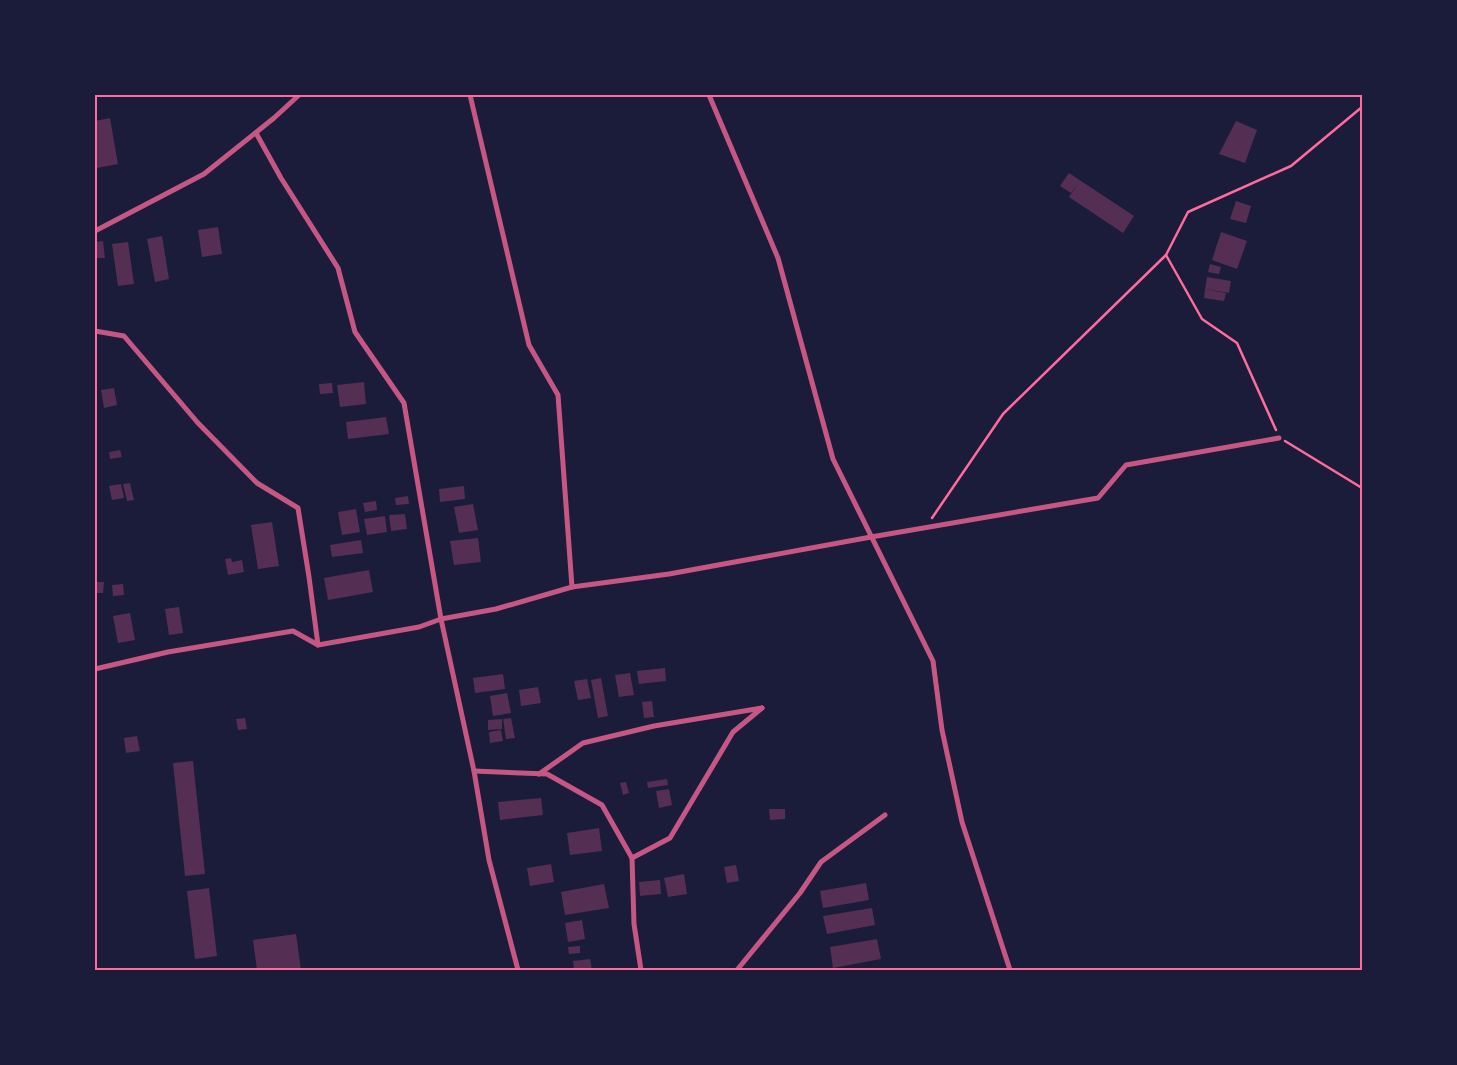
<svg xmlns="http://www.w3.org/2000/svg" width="1457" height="1065" font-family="Lato,sans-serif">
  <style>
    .building { fill: #542f53 }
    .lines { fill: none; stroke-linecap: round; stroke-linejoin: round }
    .path { stroke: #ff6b9d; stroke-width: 2.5 }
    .minor { stroke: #c65784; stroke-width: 5 }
    .neatline { fill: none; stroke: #ff6b9d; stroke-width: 2 }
  </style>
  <rect width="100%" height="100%" fill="#1b1b3a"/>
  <g class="building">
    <path d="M110,118L118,164L97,168L95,157V121Z"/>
    <path d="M1236,121L1257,130L1245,163L1219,154Z"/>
    <path d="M1069,173L1134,216L1123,233L1069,197L1078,184L1071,193L1060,186Z"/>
    <path d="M1236,201L1251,206L1246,223L1230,219Z"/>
    <path d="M218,227L222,254L202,257L198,230Z"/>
    <path d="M1221,232L1247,241L1237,269L1212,260Z"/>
    <path d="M162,236L169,279L155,282L147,239Z"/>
    <path d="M103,241L105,258H97L96,242Z"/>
    <path d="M128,242L134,284L118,286L112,244Z"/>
    <path d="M1210,264L1221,267L1219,274L1208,272Z"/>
    <path d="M1207,277L1231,281L1229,293L1205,289Z"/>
    <path d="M1205,289L1226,293L1224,301L1204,298Z"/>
    <path d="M364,382L366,404L340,407L337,385Z"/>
    <path d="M332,383L333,393L320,394L319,384Z"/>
    <path d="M114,388L117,405L104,408L101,390Z"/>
    <path d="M386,417L389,434L348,439L346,422Z"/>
    <path d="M120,450L122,457L110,459L109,452Z"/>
    <path d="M130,483L134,500L127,501L123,484Z"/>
    <path d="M121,484L124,498L112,500L109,486Z"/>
    <path d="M464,486L465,499L440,502L439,489Z"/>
    <path d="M408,496L409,504L396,505L395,498Z"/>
    <path d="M376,501L377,510L365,512L363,503Z"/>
    <path d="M473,504L478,530L459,533L454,507Z"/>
    <path d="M356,509L360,532L342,535L338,512Z"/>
    <path d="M405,514L407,529L391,531L389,515Z"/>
    <path d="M385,516L387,532L367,535L364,519Z"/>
    <path d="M272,522L279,566L258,569L251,525Z"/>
    <path d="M478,538L481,562L454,565L450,541Z"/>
    <path d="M361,540L363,553L332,557L330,545Z"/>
    <path d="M231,558L232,562L242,560L244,572L228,575L225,559Z"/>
    <path d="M369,570L373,592L328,600L324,578Z"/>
    <path d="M95,582H104L103,593H95Z"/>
    <path d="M123,584L124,595L113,596L112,585Z"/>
    <path d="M179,607L183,633L169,635L165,609Z"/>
    <path d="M130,613L135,640L118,643L113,616Z"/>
    <path d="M665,668L666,681L639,684L637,671Z"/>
    <path d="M630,673L634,695L619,697L615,675Z"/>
    <path d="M503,674L505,689L475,693L473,678Z"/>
    <path d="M601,678L608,716L598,718L591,680Z"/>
    <path d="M587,679L591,698L578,700L574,681Z"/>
    <path d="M538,687L541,703L521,706L519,690Z"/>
    <path d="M507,693L511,713L493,716L490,696Z"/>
    <path d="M652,701L654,717L644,718L642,702Z"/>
    <path d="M245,718L247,729L238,730L236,719Z"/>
    <path d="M511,718L515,738L506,739L503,719Z"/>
    <path d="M502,719V729L488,730V720Z"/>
    <path d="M501,730L503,741L490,743L489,732Z"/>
    <path d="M137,736L140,751L126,753L124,738Z"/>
    <path d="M193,761L205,874L185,876L173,763Z"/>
    <path d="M667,779L668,785L648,788L647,782Z"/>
    <path d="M626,782L629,793L623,795L620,783Z"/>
    <path d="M669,789L672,805L659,808L656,791Z"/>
    <path d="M541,798L543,815L500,820L498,802Z"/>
    <path d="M769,809H785V819L770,820Z"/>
    <path d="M599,828L602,851L570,855L567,833Z"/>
    <path d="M551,864L554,882L530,886L527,868Z"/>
    <path d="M736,865L739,881L727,883L724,867Z"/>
    <path d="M684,874L687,894L668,897L664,878Z"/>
    <path d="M660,880L661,894L640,896L639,882Z"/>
    <path d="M866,883L869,900L823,908L820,891Z"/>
    <path d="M604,884L609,908L565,915L561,892Z"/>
    <path d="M209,888L217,956L195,959L187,891Z"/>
    <path d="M872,908L875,925L827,934L823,916Z"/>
    <path d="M582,920L585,939L568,942L565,923Z"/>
    <path d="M296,934L301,970H257L253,940Z"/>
    <path d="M877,939L881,959L833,968L830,947Z"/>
    <path d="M580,946V953L569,954L568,947Z"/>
    <path d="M590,959L592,970H574L573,961Z"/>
  </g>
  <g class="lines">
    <g class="path">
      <path d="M1166,255L1202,319L1237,343L1276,430"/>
      <path d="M1285,441L1362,488"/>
      <path d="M932,518L1003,414L1166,255L1188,212L1291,166L1362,107"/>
    </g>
    <g class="minor">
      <path d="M470,95L529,345L558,395L572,587"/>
      <path d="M709,95L778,258L833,459L933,661L942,730L962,822L1010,970"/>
      <path d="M256,133L281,178L338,268L355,332L404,403L441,619L474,771L489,860L518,970"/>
      <path d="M95,231L204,174L274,118L299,95"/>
      <path d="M95,331L124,336L198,423L257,483L298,508L309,577L318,645"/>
      <path d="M95,669L168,652L293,631L318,645L419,627L441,619L496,609L572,587L669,574L871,537L1098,498L1126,465L1279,438"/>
      <path d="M474,771L547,774L602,805L632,858L634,924L641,970"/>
      <path d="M539,774L583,743L654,726L762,708"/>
      <path d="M632,858L670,838L733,732L762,708"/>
      <path d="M737,970L800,893L821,862L885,815"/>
    </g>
  </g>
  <rect width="1457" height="1065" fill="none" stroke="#1b1b3a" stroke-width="192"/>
  <rect x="96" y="96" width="1265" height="873" class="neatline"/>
</svg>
